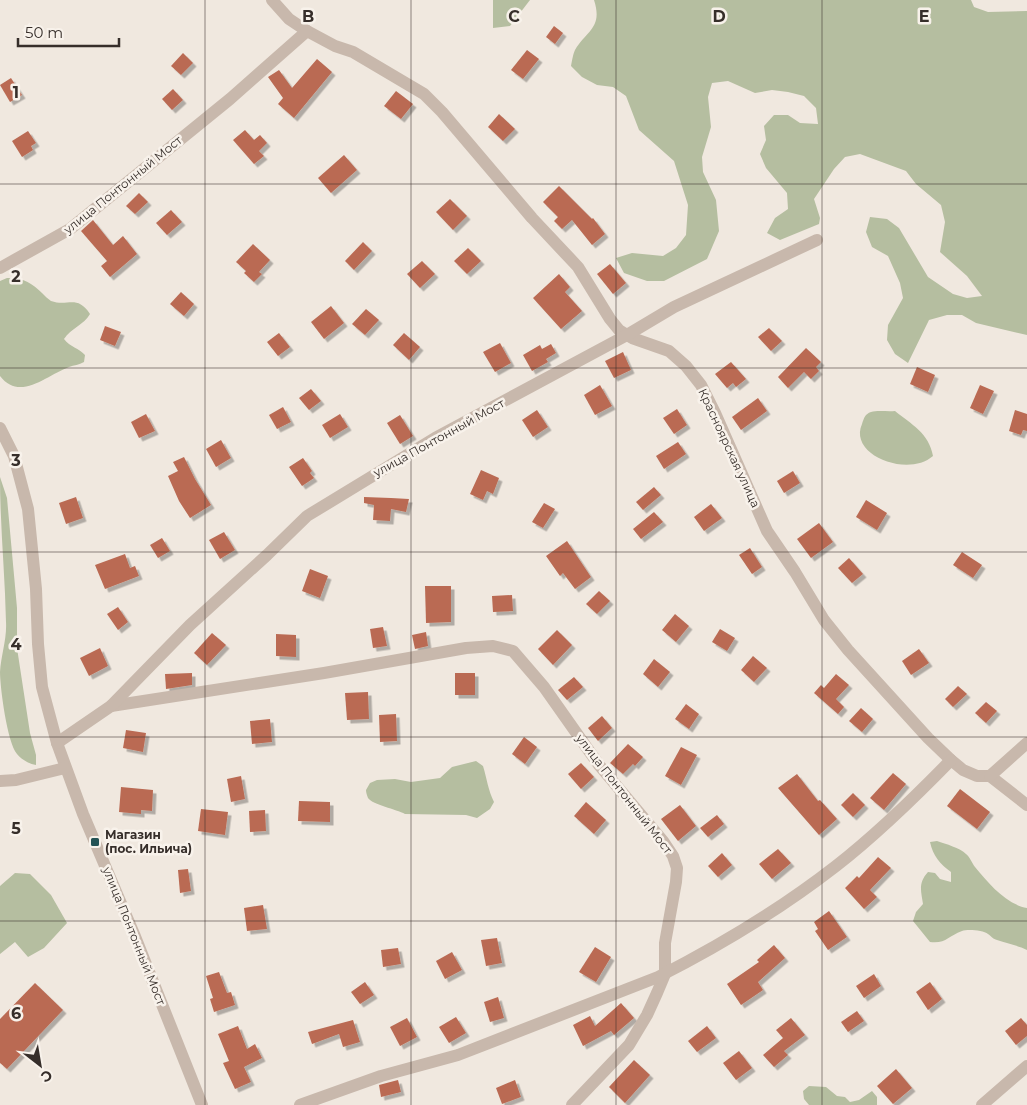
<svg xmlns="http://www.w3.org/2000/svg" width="1027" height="1105" font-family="Montserrat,sans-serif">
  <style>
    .green { fill: #b5bea0 }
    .building { fill: #ba6a53; filter: url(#shadow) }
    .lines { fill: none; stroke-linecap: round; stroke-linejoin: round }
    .minor { stroke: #c8b8ac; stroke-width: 12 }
    .grid { fill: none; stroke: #362e2a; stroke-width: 1; stroke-opacity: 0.55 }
    .poi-dot { fill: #235254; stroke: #f8f2eb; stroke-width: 2 }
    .labels { text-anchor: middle; stroke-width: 5; stroke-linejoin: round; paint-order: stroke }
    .street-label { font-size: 12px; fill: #362e2a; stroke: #f8f2eb }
    .poi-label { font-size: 12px; font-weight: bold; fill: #362e2a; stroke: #f8f2eb; text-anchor: start }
    .grid-label { font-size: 16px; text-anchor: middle; font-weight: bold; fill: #362e2a; stroke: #f8f2eb; stroke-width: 5; stroke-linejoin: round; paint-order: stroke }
  </style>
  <defs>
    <filter id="shadow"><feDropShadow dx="3.5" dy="3.5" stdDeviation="0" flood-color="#0004"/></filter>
  </defs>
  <rect width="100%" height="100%" fill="#f0e8df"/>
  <g class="green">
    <path d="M493,0H530L510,26L493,28Z"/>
    <path d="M594,0H971L974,7L988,12L1027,11V335L976,323L962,315H947L929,320L908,363L895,354L887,340L888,325L903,298L900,283L888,256L872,247L866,232L870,217L887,219L899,228L928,277L953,294L967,298L982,296L967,276L940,252L945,222L941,205L916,184L906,171L860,154L845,157L834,169L814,199L820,218L819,224L780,240L767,233L775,218L788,209L787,193L766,168L760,154L766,140L764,126L774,115H788L800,123L818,124L816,108L804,96L788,92L772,90L755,93L728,81L712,83L708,97L711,127L702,157L703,172L716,200L719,231L707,259L664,281H647L624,273L616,258L632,253L663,256L676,248L686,235L688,205L674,161L639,130L626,96L613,87L597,85L582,77L571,66C572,61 573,54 575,50C587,30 603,28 594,0Z"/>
    <path d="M7,278C22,277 32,283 42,293C45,296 48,299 51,301C68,307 77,294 90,314C84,325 71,328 64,339C70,347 79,348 85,355L84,362C79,365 74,365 69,367C47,375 20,402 0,376V281Z"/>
    <path d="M895,411C911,424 929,433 933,456C908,478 848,455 862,424C864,418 865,414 871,412C878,410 888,412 895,411Z"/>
    <path d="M0,477L7,498L17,608V648L30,733L36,755V765C29,764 21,759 17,754C7,742 0,687 0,672C1,655 7,639 6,622C5,574 0,526 0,477Z"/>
    <path d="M476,761L483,766C487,779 488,790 494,802L490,809L477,818L466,815L405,814C396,809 373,805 368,798C367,795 366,793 366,790L370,783L377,780L395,779L411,782L440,778L452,767Z"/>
    <path d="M937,841C946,844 960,848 966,854C970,857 972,863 975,867C989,884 1006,904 1027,908V950C1017,945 1008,944 997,940C993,939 992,937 988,934C983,930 967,929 962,931C948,936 946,944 930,942L913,921L916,912L923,904C921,891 918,883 928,872L935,873L940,879L951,882V872C940,864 933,856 930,842Z"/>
    <path d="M15,873L30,874L51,895L67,923L44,948L28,957L15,942L0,954V886Z"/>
    <path d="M809,1086L826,1087L837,1096L845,1097L850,1102L859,1100L872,1091L877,1097V1105H809L804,1099L803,1091Z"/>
  </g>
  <g class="building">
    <path d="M554,26L563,33L555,44L546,37Z"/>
    <path d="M527,50L539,59L523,79L511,70Z"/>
    <path d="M183,53L193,63L181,75L171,66Z"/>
    <path d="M317,59L332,72L294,118L278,104L283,98L268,77L279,70L292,88Z"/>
    <path d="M11,78L22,95L10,102L0,85Z"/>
    <path d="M173,89L183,100L172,110L162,99Z"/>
    <path d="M396,91L413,104L401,119L384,106Z"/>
    <path d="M499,114L515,129L503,141L488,127Z"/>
    <path d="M245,130L254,140L260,135L267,143L259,151L264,156L254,164L233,140Z"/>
    <path d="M28,131L36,143L31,146L33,150L22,157L12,141Z"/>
    <path d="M344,155L357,170L331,193L318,178Z"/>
    <path d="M559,186L592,219L593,218L605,234L592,245L572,220L562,229L554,221L558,217L543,202Z"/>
    <path d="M139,193L148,202L135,214L126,206Z"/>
    <path d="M450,199L467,216L453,230L436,212Z"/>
    <path d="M171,210L182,222L167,235L156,223Z"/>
    <path d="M93,220L113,245L123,236L137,254L110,277L101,266L107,261L81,231Z"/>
    <path d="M363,242L372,251L354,270L345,261Z"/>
    <path d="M253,244L270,260L259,272L262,274L254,282L244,273L246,271L236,262Z"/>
    <path d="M468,248L481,261L467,274L454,261Z"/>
    <path d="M422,261L435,274L420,288L407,274Z"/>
    <path d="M610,264L626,283L613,294L597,274Z"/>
    <path d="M559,274L570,287L565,292L582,311L561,329L533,298Z"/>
    <path d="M181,292L194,304L184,316L170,304Z"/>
    <path d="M331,306L344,323L324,339L311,322Z"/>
    <path d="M366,309L379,320L365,335L352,324Z"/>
    <path d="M105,326L121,332L115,346L100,340Z"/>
    <path d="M769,328L782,341L771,351L758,337Z"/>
    <path d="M279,333L290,347L278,356L267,342Z"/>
    <path d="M404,333L420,347L409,360L393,345Z"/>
    <path d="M500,343L511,363L495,372L483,352Z"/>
    <path d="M551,344L556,353L546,359L548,362L532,371L523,355L540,345L542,349Z"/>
    <path d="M806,348L821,362L816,367L819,371L811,379L804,372L788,388L778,377Z"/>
    <path d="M623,352L631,370L614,378L605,361Z"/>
    <path d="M731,362L746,379L736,387L733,383L727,388L715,374Z"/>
    <path d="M917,367L935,375L928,392L910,384Z"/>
    <path d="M600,385L612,406L595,415L584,395Z"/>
    <path d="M980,385L994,391L983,414L970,408Z"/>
    <path d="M311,389L321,401L309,410L299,398Z"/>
    <path d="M758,398L767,411L741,430L732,417Z"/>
    <path d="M283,407L291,422L277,429L269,415Z"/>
    <path d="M677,409L687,425L674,434L663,418Z"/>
    <path d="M537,410L548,427L533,437L522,420Z"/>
    <path d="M1015,410L1027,414V431L1023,430L1021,435L1009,431Z"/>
    <path d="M146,414L155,431L139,438L131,422Z"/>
    <path d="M340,414L348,427L330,438L322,425Z"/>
    <path d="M400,415L413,436L400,444L387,423Z"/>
    <path d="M221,440L231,458L216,467L206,449Z"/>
    <path d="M678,442L686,454L664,469L656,456Z"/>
    <path d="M184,457L195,479L211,505L190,518L179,501L168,476L178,471L173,462Z"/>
    <path d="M303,458L312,471L310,473L314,478L302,486L289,467Z"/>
    <path d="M481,470L499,478L493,494L487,491L483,500L470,494Z"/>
    <path d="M793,471L800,483L784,493L777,481Z"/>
    <path d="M654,487L661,495L643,510L636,502Z"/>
    <path d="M76,497L83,518L66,524L59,503Z"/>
    <path d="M364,497L391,498L409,499L406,512L391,509L390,521L373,520L374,505L364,503Z"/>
    <path d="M866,500L887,513L877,530L856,517Z"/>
    <path d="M544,503L555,509L543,528L532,522Z"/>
    <path d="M711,504L722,518L704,531L694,517Z"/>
    <path d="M654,512L663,522L641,539L633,529Z"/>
    <path d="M819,523L833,542L811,558L797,539Z"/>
    <path d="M224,532L235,550L220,559L209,540Z"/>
    <path d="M162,538L170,551L158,558L150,545Z"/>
    <path d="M567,541L591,577L575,589L563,573L560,576L546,556Z"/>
    <path d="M750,548L762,567L752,574L739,555Z"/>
    <path d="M962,552L982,565L973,578L953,565Z"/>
    <path d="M125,554L130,568L135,566L139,576L105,589L95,565Z"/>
    <path d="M849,558L863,574L852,583L838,568Z"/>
    <path d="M310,569L328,576L320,598L302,591Z"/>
    <path d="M425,586H451V622L426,623Z"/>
    <path d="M599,591L610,601L597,614L586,604Z"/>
    <path d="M512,595L513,611L493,612L492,596Z"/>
    <path d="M118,607L128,622L118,630L107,614Z"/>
    <path d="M675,614L689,626L676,642L662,630Z"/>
    <path d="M383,627L387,646L373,648L370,629Z"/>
    <path d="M720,629L735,638L727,651L712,642Z"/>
    <path d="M557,630L572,645L553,665L538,649Z"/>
    <path d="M426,632L428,646L415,649L412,635Z"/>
    <path d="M212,633L226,645L207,665L194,653Z"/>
    <path d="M276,634L296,635V657L276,656Z"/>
    <path d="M100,648L108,666L89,676L80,658Z"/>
    <path d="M919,649L929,663L911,675L902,661Z"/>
    <path d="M753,656L767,668L754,682L741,670Z"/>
    <path d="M654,659L670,672L658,687L643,674Z"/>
    <path d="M192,673V685L166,689L165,674Z"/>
    <rect x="455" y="673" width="20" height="22"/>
    <path d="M836,674L849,685L836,699L844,707L838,714L814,693L821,685L824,688Z"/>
    <path d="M574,677L583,687L567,700L558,690Z"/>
    <path d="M958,686L967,694L953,707L945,699Z"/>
    <path d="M368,692L369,719L347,720L345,693Z"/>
    <path d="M986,702L997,711L986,723L975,713Z"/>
    <path d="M686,704L699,714L689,729L675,719Z"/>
    <path d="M861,708L873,719L862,732L849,721Z"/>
    <path d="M396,714L397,741L380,742L379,715Z"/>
    <path d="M602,716L612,728L598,741L588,728Z"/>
    <path d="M270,719L272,742L252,744L250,721Z"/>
    <path d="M126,730L146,733L143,752L123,748Z"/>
    <path d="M524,737L537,747L525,764L512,754Z"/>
    <path d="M628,744L643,757L635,766L633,764L623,774L610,763Z"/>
    <path d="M681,747L697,755L681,785L665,776Z"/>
    <path d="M581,763L594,777L581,789L568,774Z"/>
    <path d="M893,773L906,784L884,810L870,798Z"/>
    <path d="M797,774L818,801L820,800L837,819L819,835L778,788Z"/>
    <path d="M241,776L245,799L231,802L227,779Z"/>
    <path d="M121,787L153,790L152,811L141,810V814L119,812Z"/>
    <path d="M960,789L990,812L977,829L947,806Z"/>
    <path d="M853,793L865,805L853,817L841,805Z"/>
    <path d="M299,801L330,802V822L298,821Z"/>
    <path d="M586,802L606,820L594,834L574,816Z"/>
    <path d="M680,805L696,826L678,841L661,819Z"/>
    <path d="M201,809L228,812L225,835L198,831Z"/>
    <path d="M265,810L266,831L250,832L249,811Z"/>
    <path d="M717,815L724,824L708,837L700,828Z"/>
    <path d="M778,849L791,863L772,879L759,864Z"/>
    <path d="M722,853L732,865L718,877L708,866Z"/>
    <path d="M878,857L891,868L870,890L877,897L864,909L845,888L857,876L859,878Z"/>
    <path d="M188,869L191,891L180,893L178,870Z"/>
    <path d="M263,905L267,929L247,931L244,908Z"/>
    <path d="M829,911L847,937L828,950L815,931L818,929L814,922Z"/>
    <path d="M497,938L502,963L486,966L481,940Z"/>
    <path d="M774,945L785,958L758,982L763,990L741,1005L727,984L759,962L757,960Z"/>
    <path d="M595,947L611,957L596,982L579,972Z"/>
    <path d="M398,948L401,964L383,967L381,950Z"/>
    <path d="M452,952L462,970L445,979L436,961Z"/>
    <path d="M219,972L227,993L231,992L235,1005L214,1012L210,999L213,998L206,976Z"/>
    <path d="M874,974L881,986L864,998L856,986Z"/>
    <path d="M365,982L374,995L360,1004L351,992Z"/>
    <path d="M930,982L942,999L928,1010L916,992Z"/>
    <path d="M35,983L63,1010L7,1069L0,1063V1019Z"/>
    <path d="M498,997L504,1018L490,1022L484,1002Z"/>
    <path d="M621,1003L634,1018L614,1035L611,1031L583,1046L573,1025L590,1016L595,1026Z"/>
    <path d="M857,1011L864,1021L848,1032L841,1022Z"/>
    <path d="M456,1017L466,1033L449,1043L439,1027Z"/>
    <path d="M407,1018L417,1037L400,1046L390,1027Z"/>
    <path d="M791,1018L805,1035L784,1051L788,1055L774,1067L763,1055L783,1038L776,1030Z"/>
    <path d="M1021,1018L1027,1025V1036L1016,1045L1005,1031Z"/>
    <path d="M353,1020L360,1042L343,1047L339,1034L312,1044L308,1032Z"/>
    <path d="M238,1026L247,1049L255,1044L262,1058L244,1067L251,1082L235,1089L223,1063L229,1061L218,1034Z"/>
    <path d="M707,1026L716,1038L697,1052L688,1041Z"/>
    <path d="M739,1051L752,1068L736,1080L723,1063Z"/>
    <path d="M634,1060L650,1075L625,1103L609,1087Z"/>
    <path d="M896,1069L912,1088L893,1104L877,1086Z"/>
    <path d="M398,1080L401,1092L381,1097L379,1085Z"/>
    <path d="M515,1080L521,1097L502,1104L496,1088Z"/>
  </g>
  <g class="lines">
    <g class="minor">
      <path d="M272,0L289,19L307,31L335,46L353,52L424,94L442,112L532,218L578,267L610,319L619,330L632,338L669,351L686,366L701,385L715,413L767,531L795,572L824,620L848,650L928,738L951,760L963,770L977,776H990L1027,805"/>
      <path d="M0,268L70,229L230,99L307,31"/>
      <path d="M0,428L14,456L28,509L36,589L38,644L42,687L57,743L83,814L134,934L202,1105"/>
      <path d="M111,706L324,673L466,648L493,646L513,651L544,687L599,765L663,841L673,856L677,868L676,882L665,943V974L657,993L647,1015L629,1045L572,1105"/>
      <path d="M57,743L111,706L190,625L267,555L307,516L435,438L627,335L674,307L817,240"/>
      <path d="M990,776L1027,743"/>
      <path d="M0,781L16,780L65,768"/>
      <path d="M300,1105L381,1076L458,1055L658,977C719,946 782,908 836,866C877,834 915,797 951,760"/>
      <path d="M982,1105L1027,1066"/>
    </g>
  </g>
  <path class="grid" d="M205,0V1105M411,0V1105M616,0V1105M822,0V1105M0,184H1027M0,368H1027M0,552H1027M0,737H1027M0,921H1027"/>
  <rect class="poi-dot" x="90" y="837" width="10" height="10" rx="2.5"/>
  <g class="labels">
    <g class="street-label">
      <text transform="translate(123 185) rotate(-39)" y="4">улица Понтонный Мост</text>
      <text transform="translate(439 438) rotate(-29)" y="4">улица Понтонный Мост</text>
      <text transform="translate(729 448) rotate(65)" y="4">Красноярская улица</text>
      <text transform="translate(624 794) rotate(52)" y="4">улица Понтонный Мост</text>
      <text transform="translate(134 936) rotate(68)" y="4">улица Понтонный Мост</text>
    </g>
    <g class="poi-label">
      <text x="105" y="839">Магазин<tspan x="105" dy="14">(пос. Ильича)</tspan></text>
    </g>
  </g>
  <g class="grid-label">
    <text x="308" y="22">B</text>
    <text x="514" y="22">C</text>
    <text x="719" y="22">D</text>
    <text x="924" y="22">E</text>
    <text x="16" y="98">1</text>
    <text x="16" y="282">2</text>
    <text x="16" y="466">3</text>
    <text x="16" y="650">4</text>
    <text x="16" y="834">5</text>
    <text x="16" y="1019">6</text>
  </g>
  <g transform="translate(40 1065) rotate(149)" stroke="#f8f2eb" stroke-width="4" paint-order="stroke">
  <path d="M0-4L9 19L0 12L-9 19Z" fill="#362e2a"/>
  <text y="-8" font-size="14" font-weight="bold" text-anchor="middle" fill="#362e2a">С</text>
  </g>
  <path d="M18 38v8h101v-8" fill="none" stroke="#362e2a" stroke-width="2.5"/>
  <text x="25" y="38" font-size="15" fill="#362e2a" stroke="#f8f2eb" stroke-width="4" paint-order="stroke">50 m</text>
</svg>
